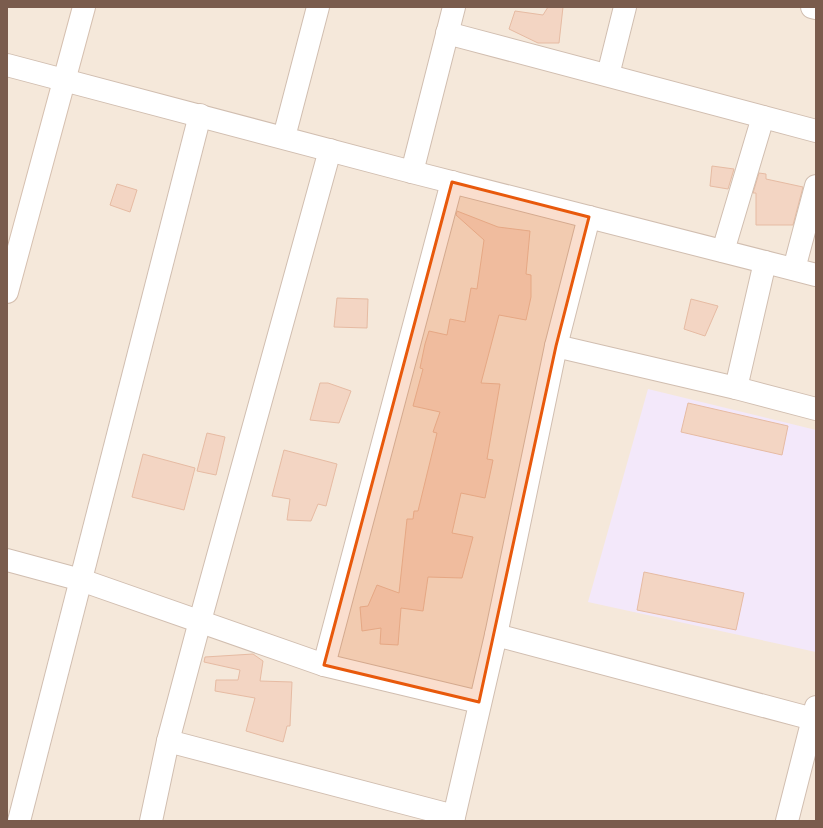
<svg xmlns="http://www.w3.org/2000/svg" width="823" height="828" font-family="'Archivo Narrow',sans-serif">
  <style>
    .residential { fill: #f5e8da }
    .education { fill: #f3e8fa }
    .building { fill: #f3d5c3; stroke: #e6bba3 }
    .lines { fill: none; stroke-linecap: round; stroke-linejoin: round }
    .street-casing { stroke: #d1beb0; stroke-width: 24 }
    .secondary-casing { stroke: #d6c0b0; stroke-width: 24 }
    .street { stroke: #fff; stroke-width: 22 }
    .secondary { stroke: #fff; stroke-width: 22 }
    .marked { fill: #e8590c; fill-opacity: 0.2; stroke: #e8590c; stroke-width: 3; stroke-linejoin: round }
  </style>
  <rect width="100%" height="100%" fill="#fdf6ec"/>
  <rect class="residential" x="7" y="7" width="809" height="814"/>
  <path class="education" d="M648,389L816,430V652L588,602Z"/>
  <g class="building">
    <path d="M548,7H563L559,43H538L509,29L515,11L543,15Z"/>
    <path d="M712,166L734,169L728,189L710,186Z"/>
    <path d="M759,173L766,174V179L803,187L793,225H756V193H753Z"/>
    <path d="M117,184L137,190L130,212L110,205Z"/>
    <path d="M457,211L498,227L530,231L526,274L531,275V297L526,320L499,315L481,383L500,384L487,459L493,460L485,498L461,493L452,533L473,537L462,578L428,577L423,611L401,608L398,645L380,644L381,628L362,631L360,607L368,606L377,585L399,593L407,519H413L414,511H418L437,433L433,432L440,412L413,406L423,369L420,368L425,344L429,331L447,335L450,319L465,322L471,288L477,289L484,240L456,215Z"/>
    <path d="M337,298L368,299L367,328L334,327Z"/>
    <path d="M691,299L718,306L705,336L684,329Z"/>
    <path d="M320,383H328L351,391L339,423L310,420Z"/>
    <path d="M688,403L788,426L782,455L681,432Z"/>
    <path d="M207,433L225,437L216,475L197,471Z"/>
    <path d="M284,450L337,464L326,506L318,504L311,521L287,520L290,499L272,496Z"/>
    <path d="M143,454L195,468L184,510L132,497Z"/>
    <path d="M644,572L744,593L736,630L637,610Z"/>
    <path d="M253,654L263,661L260,681L292,682L290,726H287L283,742L246,731L255,698L215,691L216,680H238L240,670L204,662L205,657Z"/>
  </g>
  <g class="lines">
    <g class="street-casing">
      <g id="street">
        <path d="M812,7L816,8"/>
        <path d="M447,33L816,131"/>
        <path d="M7,65L412,172L816,275"/>
        <path d="M608,75L625,7"/>
        <path d="M284,137L318,7"/>
        <path d="M412,172L454,7"/>
        <path d="M723,251L763,117"/>
        <path d="M794,269L816,186"/>
        <path d="M556,346L736,388L816,409"/>
        <path d="M736,388L765,262"/>
        <path d="M7,560L81,580L324,665L479,702"/>
        <path d="M496,635L813,719"/>
        <path d="M324,665L452,182"/>
        <path d="M168,741L454,816"/>
        <path d="M19,821L200,115"/>
        <path d="M151,821L168,741L200,621L330,150"/>
        <path d="M453,821L496,635L556,346L589,217"/>
        <path d="M787,821L816,707"/>
      </g>
    </g>
    <g class="secondary-casing">
      <path id="secondary" d="M7,292L84,7"/>
    </g>
    <use href="#street" class="street"/>
    <use href="#secondary" class="secondary"/>
  </g>
  <path class="marked" d="M452,182L589,217L556,346L479,702L324,665Z"/>
  <rect width="823" height="828" fill="none" stroke="#7a5c4d" stroke-width="16"/>
</svg>
